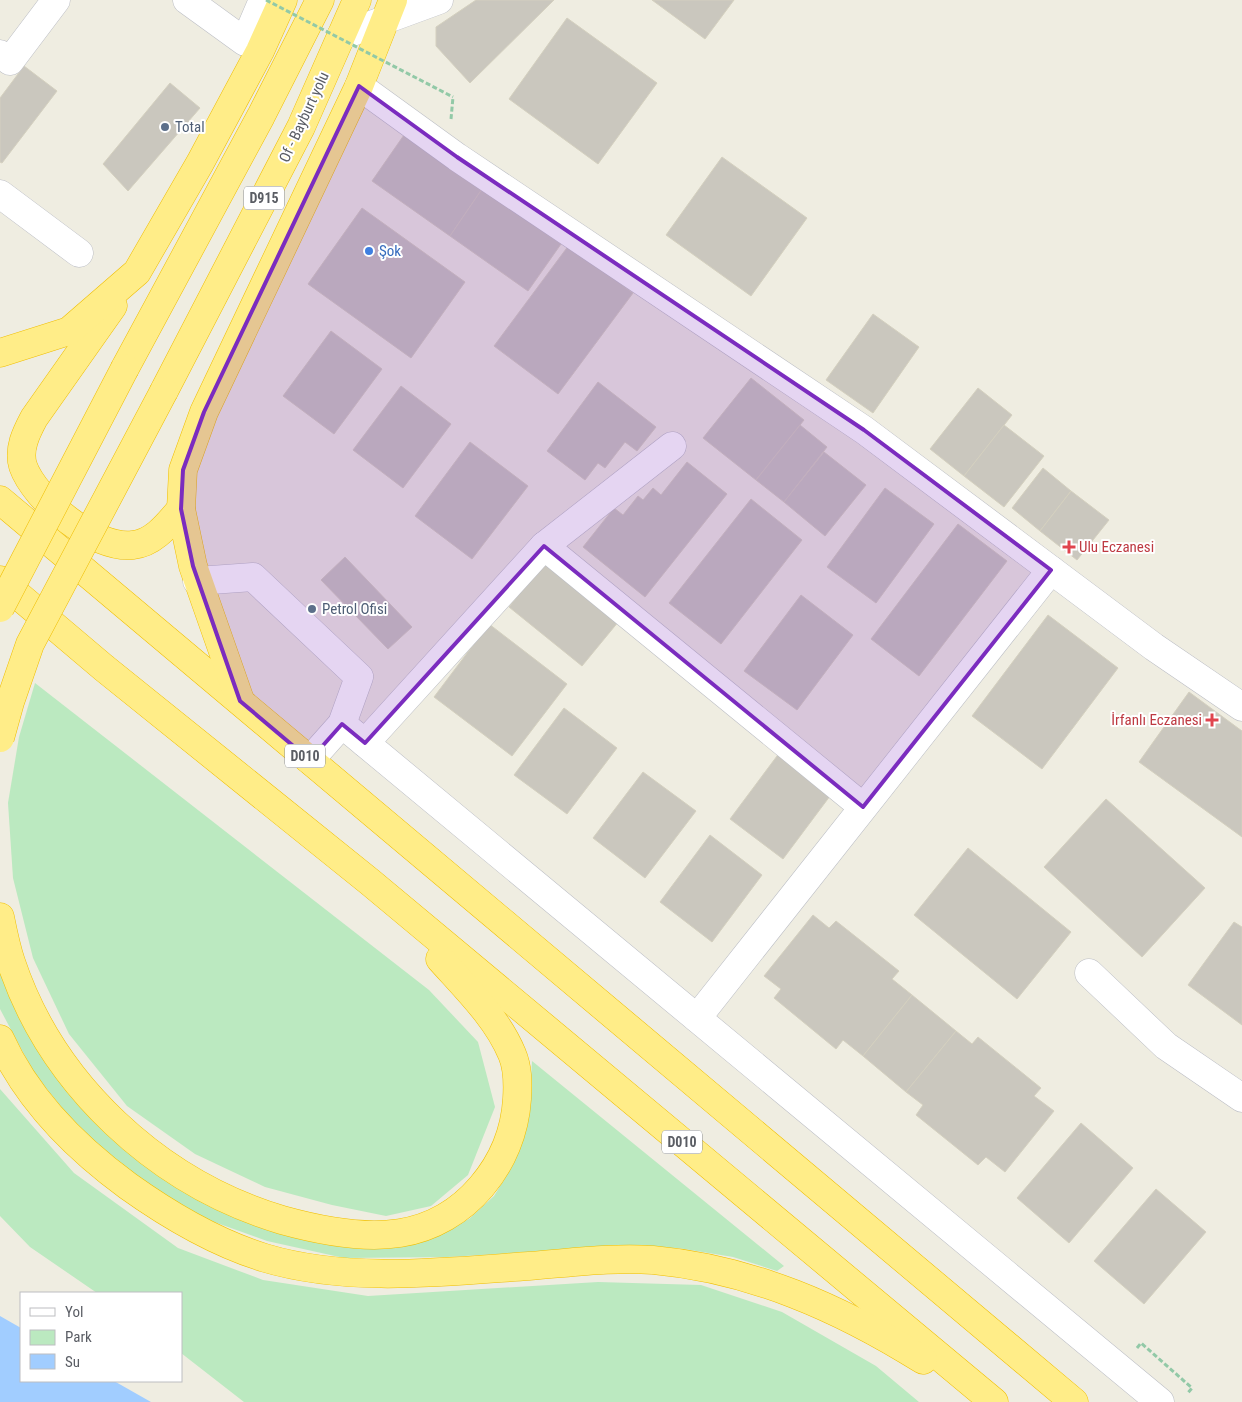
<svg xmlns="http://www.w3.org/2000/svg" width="1242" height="1402" font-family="'Roboto Condensed',sans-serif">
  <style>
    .green { fill: #bbe9c0 }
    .water { fill: #a1cdff }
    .building { fill: #cac7be; stroke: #d4d0bf }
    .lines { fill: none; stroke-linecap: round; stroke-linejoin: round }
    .minor-casing { stroke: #bcbec5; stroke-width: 29 }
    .highway-casing { stroke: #f0be00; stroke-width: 29 }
    .path { stroke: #92c9a7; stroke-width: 3; stroke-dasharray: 5 2.5; stroke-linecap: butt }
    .minor { stroke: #fff; stroke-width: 28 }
    .highway { stroke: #ffed88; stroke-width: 28 }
    .highway-bridge-casing { stroke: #f0be00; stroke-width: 29; stroke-linecap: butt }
    .path-bridge { stroke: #92c9a7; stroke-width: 3; stroke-dasharray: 5 2.5; stroke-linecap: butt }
    .highway-bridge { stroke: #ffed88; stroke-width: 28 }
    .marked { fill: #7b2cbf; fill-opacity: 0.2; stroke: #7b2cbf; stroke-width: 4; stroke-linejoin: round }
    .service-dot { fill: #5c6f8a; stroke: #fff; stroke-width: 2 }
    .shop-dot { fill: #3f7fe0; stroke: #fff; stroke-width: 2 }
    .health-dot { fill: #e0444e; stroke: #fff; stroke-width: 2 }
    .labels { text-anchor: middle; stroke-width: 4; stroke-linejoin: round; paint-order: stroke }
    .shield { fill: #fff; stroke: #8c8e92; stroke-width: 1 }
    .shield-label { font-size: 14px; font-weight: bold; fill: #5a5d64 }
    .street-label { font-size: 15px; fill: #5a5d64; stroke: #fff }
    .service-label { font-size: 15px; fill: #4e5e75; stroke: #fff; text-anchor: start }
    .shop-label { font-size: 15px; fill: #366cbe; stroke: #fff; text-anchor: start }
    .health-label { font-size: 15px; fill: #be3a42; stroke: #fff; text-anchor: start }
  </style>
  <rect width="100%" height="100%" fill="#efede1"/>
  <g class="green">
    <path d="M35,683L429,990L478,1042L495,1107L468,1175L431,1206L386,1216L332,1205L265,1187L195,1154L127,1106L69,1034L33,958L13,878L8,803L19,737Z"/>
    <path d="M0,968L31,1040L90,1118L150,1167L210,1206L270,1228L432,1237L469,1219L494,1196L513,1165L525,1129L530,1096L532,1061L784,1266L777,1271L733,1257L678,1248L608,1247L448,1257L344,1258L267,1241L203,1218L142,1181L79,1129L34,1073L0,1009Z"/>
    <path d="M0,1089L74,1173L178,1248L263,1280L368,1296L598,1282L701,1285L782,1312L876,1366L919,1402H244L181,1353V1293H97L30,1247L0,1216Z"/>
  </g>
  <path class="water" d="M0,1316L21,1328V1381H114L151,1402H0Z"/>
  <g class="building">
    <path d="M476,0H554L470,83L436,46V27Z"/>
    <path d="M652,0H734L705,39Z"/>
    <path d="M567,18L657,83L598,164L509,99Z"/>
    <path d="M24,66L57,91L2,163L0,162V98Z"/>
    <path d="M170,83L200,108L128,191L103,164Z"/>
    <path d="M404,135L482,189L450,236L372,181Z"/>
    <path d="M722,157L807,218L751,296L666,235Z"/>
    <path d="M482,189L561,244L528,291L450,236Z"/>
    <path d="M362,208L465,282L411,358L308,284Z"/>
    <path d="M569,245L633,293L558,394L494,346Z"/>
    <path d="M873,314L919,347L873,413L826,380Z"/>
    <path d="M331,331L382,369L334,434L283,396Z"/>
    <path d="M751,378L804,420L756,480L703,438Z"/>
    <path d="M598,382L656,427L637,451L625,442L605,468L598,463L585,480L547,451Z"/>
    <path d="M401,386L451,424L403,488L353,450Z"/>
    <path d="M978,388L1012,415L964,476L930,449Z"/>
    <path d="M800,425L827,447L784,502L756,480Z"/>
    <path d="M1004,425L1044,456L1004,507L964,476Z"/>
    <path d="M470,442L528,486L472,559L415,516Z"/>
    <path d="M824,452L866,485L825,536L784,502Z"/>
    <path d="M687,462L727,494L645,597L583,547L614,508L623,515L638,496L643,500L653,488L661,495Z"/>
    <path d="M1043,468L1071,491L1040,531L1012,508Z"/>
    <path d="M885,488L934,524L876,603L827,567Z"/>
    <path d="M1071,491L1109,520L1077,560L1040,531Z"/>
    <path d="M751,499L802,540L721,644L669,603Z"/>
    <path d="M958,524L1007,561L919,676L871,639Z"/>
    <path d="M345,557L412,627L388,649L321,580Z"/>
    <path d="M545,561L619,621L582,666L509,607Z"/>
    <path d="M801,595L853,635L797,710L744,671Z"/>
    <path d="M1048,615L1118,668L1042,769L972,716Z"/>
    <path d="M489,624L567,684L512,756L434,697Z"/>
    <path d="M1189,692L1242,731V837L1139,762Z"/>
    <path d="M564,708L617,748L567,814L514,775Z"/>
    <path d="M780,752L833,792L783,859L730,819Z"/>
    <path d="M643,772L696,811L645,878L593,838Z"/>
    <path d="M1106,799L1205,888L1142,957L1044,867Z"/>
    <path d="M710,835L762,875L712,942L660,902Z"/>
    <path d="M968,848L1071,932L1017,999L914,915Z"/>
    <path d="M813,915L829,928L836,921L899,971L892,979L912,995L863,1056L843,1040L836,1049L774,998L781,989L764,976Z"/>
    <path d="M1234,922L1242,927V1025L1188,985Z"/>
    <path d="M912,995L956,1031L906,1092L863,1056Z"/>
    <path d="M956,1031L972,1044L978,1037L1041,1088L1034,1096L1054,1111L1005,1172L986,1157L978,1165L916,1115L923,1105L906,1092Z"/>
    <path d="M1081,1123L1133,1168L1069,1243L1017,1198Z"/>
    <path d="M1156,1189L1206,1232L1144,1304L1094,1261Z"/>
  </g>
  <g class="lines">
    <g class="minor-casing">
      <g id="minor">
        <path d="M187,0L245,42L263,0"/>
        <path d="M341,36L439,0"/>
        <path d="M0,54L10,61L56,0"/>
        <path d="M359,86L457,157L864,430L1154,647L1242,707"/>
        <path d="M0,194L79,253"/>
        <path d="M544,546L672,446"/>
        <path d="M197,581L253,577L359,677L342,724L310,760"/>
        <path d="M342,724L1160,1402"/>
        <path d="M365,743L544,546L863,807"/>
        <path d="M1089,973L1166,1046L1242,1098"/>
        <path d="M697,1018L1051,570"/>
      </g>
    </g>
    <g class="highway-casing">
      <g id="highway">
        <path d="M113,306L34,418C26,433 18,449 23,466C35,500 95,550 133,545C154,543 168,524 181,509"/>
        <path d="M0,353L69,331L137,272L200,163L260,51L283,0"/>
        <path d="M125,368L261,116L320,0"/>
        <path d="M164,391L301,127L357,0"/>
        <path d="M0,500L1074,1402"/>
        <path d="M0,580L104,668L370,882L994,1402"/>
        <path d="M240,700L193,566L181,509L183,470L204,412L359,86L393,0"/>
        <path d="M0,917C3,932 6,947 11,962C52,1085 158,1183 282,1220C318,1230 363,1239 400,1233C465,1223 513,1164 517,1099C518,1083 518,1068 512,1054C497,1018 466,988 440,959"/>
        <path d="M0,1039C27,1099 76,1148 128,1186C170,1216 216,1243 265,1258C349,1283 443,1272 529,1266C570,1263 612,1257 653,1260C752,1269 840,1308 923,1360"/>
      </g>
    </g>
    <g class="path">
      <path d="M451,119L453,97"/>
      <path d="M1137,1348L1141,1343L1192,1388L1187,1394"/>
    </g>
    <use href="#minor" class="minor"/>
    <use href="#highway" class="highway"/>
    <g class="highway-bridge-casing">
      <g id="highway-bridge">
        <path d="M0,608L125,368"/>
        <path d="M0,738L10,702L30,644L164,391"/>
      </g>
    </g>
    <path class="path-bridge" d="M266,0L453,97"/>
    <use href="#highway-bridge" class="highway-bridge"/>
  </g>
  <path class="marked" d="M359,86L457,157L864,430L1051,570L863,807L544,546L365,743L342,724L310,760L240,701L193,566L181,509L183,470L204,412Z"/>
  <g class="service-dot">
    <circle cx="165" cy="127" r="5"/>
    <circle cx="312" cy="609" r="5"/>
  </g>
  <circle class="shop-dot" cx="369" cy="251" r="5"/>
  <g class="health-dot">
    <path d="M1066.5 539.5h5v5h5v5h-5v5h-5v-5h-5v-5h5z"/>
    <path d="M1209.5 712.5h5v5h5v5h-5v5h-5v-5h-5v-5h5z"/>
  </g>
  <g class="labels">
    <g class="shield">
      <rect x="244" y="186.5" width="40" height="23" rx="4"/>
      <rect x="285" y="744.5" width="40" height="23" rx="4"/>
      <rect x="662" y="1130.5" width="40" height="23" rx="4"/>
    </g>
    <g class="shield-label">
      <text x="264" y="203">D915</text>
      <text x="305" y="761">D010</text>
      <text x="682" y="1147">D010</text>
    </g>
    <g class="street-label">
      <text transform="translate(304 117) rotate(-65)" y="5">Of - Bayburt yolu</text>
    </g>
    <g class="service-label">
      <text x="175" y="132">Total</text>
      <text x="322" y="614">Petrol Ofisi</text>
    </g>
    <g class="shop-label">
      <text x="379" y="256">Şok</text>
    </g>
    <g class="health-label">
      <text x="1079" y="552">Ulu Eczanesi</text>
      <text x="1202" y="725" text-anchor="end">İrfanlı Eczanesi</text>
    </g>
  </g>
  <rect x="20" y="1292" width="162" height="90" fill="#ffffff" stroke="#bdbec1"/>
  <rect x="30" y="1308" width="25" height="8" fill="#ffffff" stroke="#bdbec1"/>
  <text x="65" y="1317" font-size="15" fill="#5a5d64">Yol</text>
  <rect x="30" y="1330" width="25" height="15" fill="#bbe9c0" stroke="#bdbec1"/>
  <text x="65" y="1342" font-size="15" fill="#5a5d64">Park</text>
  <rect x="30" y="1354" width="25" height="15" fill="#a1cdff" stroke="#bdbec1"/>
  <text x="65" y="1367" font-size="15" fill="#5a5d64">Su</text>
</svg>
